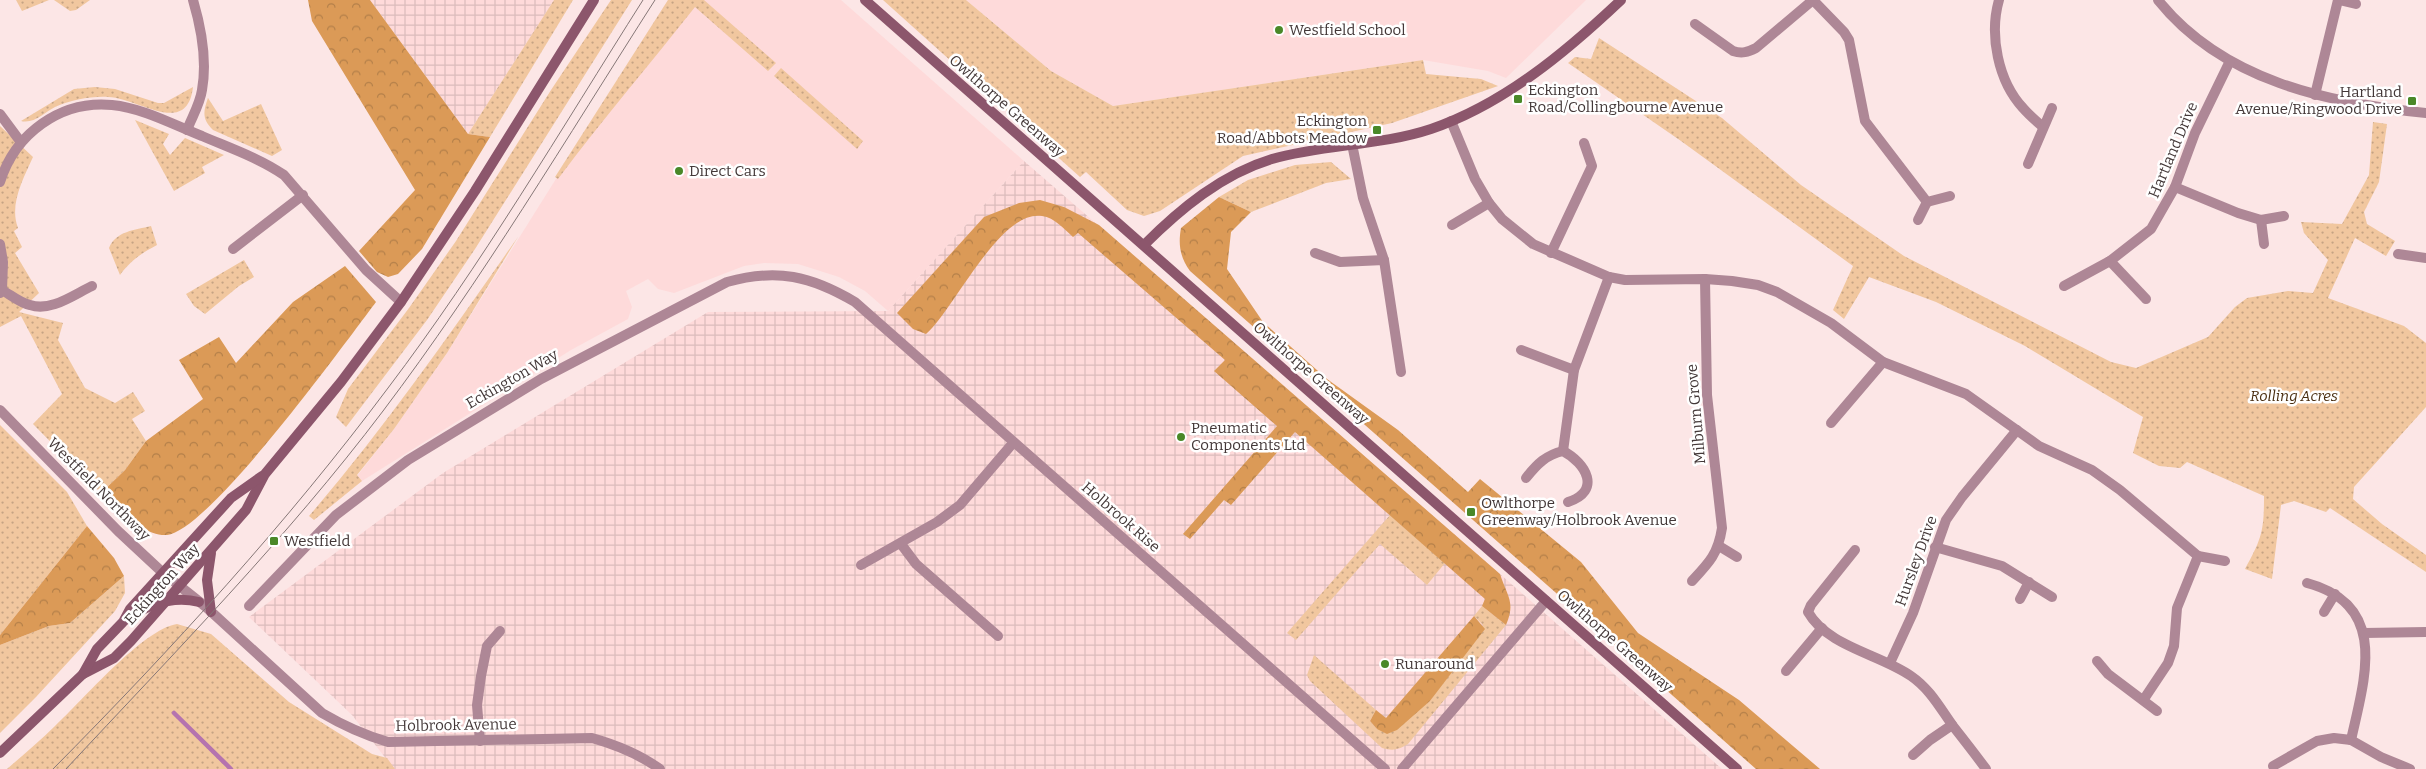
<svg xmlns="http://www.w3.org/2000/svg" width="2426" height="769" font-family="Bitter,serif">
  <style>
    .built { fill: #fedada }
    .industrial { fill: url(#industrial-grid) }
    .grass { fill: url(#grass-dots) }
    .forest { fill: url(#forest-crowns) }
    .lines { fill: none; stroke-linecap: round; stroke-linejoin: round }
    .stream { stroke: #b573af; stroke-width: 4.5 }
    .street { stroke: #ae8796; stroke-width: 10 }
    .secondary { stroke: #8c566c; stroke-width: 10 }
    .tram { stroke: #867777; stroke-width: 1 }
    .poi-dot { fill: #4a8828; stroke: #fff; stroke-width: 2 }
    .labels { text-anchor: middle; stroke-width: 5; stroke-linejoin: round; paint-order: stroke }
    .poi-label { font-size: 15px; fill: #433838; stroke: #fff; text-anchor: start }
    .street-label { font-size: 15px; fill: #433838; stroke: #fff }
    .park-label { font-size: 15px; font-style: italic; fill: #4a2f12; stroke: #fff }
  </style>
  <defs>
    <pattern id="industrial-grid" width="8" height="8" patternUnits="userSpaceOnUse" patternTransform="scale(1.25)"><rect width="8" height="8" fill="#fedada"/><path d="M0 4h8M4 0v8" fill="none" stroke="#dbbcbc"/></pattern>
    <pattern id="grass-dots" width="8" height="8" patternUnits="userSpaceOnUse" patternTransform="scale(1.25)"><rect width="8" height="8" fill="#f1c79f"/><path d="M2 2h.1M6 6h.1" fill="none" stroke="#c5a383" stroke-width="1.8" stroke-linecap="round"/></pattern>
    <pattern id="forest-crowns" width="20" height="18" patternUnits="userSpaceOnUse" patternTransform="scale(1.25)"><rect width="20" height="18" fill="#db9a57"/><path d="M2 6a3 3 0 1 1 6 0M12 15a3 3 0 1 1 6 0" fill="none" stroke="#b37f49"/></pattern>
  </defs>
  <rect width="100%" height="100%" fill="#fce6e6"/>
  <g class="built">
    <path d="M668,0H841L1024,161L888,311L865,291L839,277L798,264L764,263L744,266L674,293L658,289L648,279L626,291L632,307L628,319L571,350L362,481L357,476L394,429L447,353Z"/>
    <path d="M966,0H1586L1506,78L1488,71L1423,60L1113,106L1051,71Z"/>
  </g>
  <g class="industrial">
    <path d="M370,0H554L468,134Z"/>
    <path d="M1024,161L1500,574L1722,769H394L352,715L249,617L443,473L708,312L888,311Z"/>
  </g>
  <g class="grass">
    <path d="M16,0H49L22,11Z"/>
    <path d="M54,0H90L76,10L70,11Z"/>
    <path d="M554,0H573L490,137L468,134Z"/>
    <path d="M611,0H632L475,249L427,320L346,427L336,417L348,389L409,308L456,241L551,90Z"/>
    <path d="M668,0H704L776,63L768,71L695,7C650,64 602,120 558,179L555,177Z"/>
    <path d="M883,0H966L1051,71L1113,106L1423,60L1426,74L1481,79L1498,86L1392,123L1243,156L1160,211L1144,216L1127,210L1086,172L1080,177Z"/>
    <path d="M1599,38L1722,118L1801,185L1904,256L2111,362L2136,368L2208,337L2235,307L2247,298L2288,291L2313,293L2328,260L2304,233L2301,222L2342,224L2369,175L2373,122L2387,124L2379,182L2364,212L2367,224L2395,241L2386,256L2355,238L2328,298L2404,326L2426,343V407L2354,487L2353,499L2382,524L2426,555V572L2330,508L2326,512L2294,501L2281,505L2272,579L2245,569C2262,538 2264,531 2264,496L2187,462L2180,468L2159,466L2133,453L2143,417L2025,346L1936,302L1869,277L1844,319L1833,310L1853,266L1681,141L1568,63L1575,57L1591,59Z"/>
    <path d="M781,68L863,141L857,149L774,76Z"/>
    <path d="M95,87L115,89L158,103H164L193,87C187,138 139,98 108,97C92,96 70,100 55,107C43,113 35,124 21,121L74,89Z"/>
    <path d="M208,98L223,121L261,104L282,150L272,156L213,130C202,119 203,112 208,98Z"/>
    <path d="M135,120L169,134L163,144L170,155L185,138L224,155L202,167L205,173L174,191Z"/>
    <path d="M0,126L33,157C23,179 9,205 18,228L14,231L22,247L15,253L39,293L19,312L63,323L58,340L85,388L115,403L133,392L145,411L132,419L146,441L125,470L101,493L33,424L62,394L21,316L0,327Z"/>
    <path d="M1331,162L1351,179L1326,183L1251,212L1219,197L1248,180L1295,165Z"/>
    <path d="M151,226L157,245C142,253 131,260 120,275L109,248C116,231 135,230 151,226Z"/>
    <path d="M518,237L447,353L394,429L357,475L362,481L314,520L309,516C385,428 451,332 518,237Z"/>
    <path d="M244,260L254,277L239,286L205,314L194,306L186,294Z"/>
    <path d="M0,425L67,492L87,526L0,635Z"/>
    <path d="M1390,515L1445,563L1427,585L1380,544L1296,640L1287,633Z"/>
    <path d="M124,576L125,593L115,611L36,697L0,733V645L49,626L70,623Z"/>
    <path d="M1482,606L1506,625L1408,744C1398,750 1393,751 1382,748L1310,681L1307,675L1314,655L1376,710L1370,721L1377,729L1416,712L1430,701L1483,625L1474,616Z"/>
    <path d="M177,624L211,634L289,702L372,754L387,758L395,769H7C23,755 40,741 55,726C82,701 143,629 177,624Z"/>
  </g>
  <g class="forest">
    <path d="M308,0H370L468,134L490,137L422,249L398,274L388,277L377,272L359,251L415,190L312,21Z"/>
    <path d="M1219,197L1251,212L1231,232L1227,269L1263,322L1327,379L1398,430L1468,492L1480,479L1581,562L1638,633L1739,700L1820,769H1756L1190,271C1180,257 1178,245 1181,228Z"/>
    <path d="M1040,200L1064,207L1099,225L1500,574C1507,596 1516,602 1506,625L1482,606L1485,599L1295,432L1231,505L1224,500L1190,539L1183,534L1277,426L1214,371L1225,360L1078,233L1073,237C1063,228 1055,218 1042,216C1000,209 954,310 926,334L913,329L897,313L984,217L1019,203Z"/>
    <path d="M345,266L376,302C345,343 210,530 167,535C145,537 114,508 101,493L125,470L146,441L203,399L179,360L219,337L236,363L293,302Z"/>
    <path d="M87,526L114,558L124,576L70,623L49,626L0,645V635Z"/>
    <path d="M1474,616L1485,629L1430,701L1397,730L1387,734L1377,729L1370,721L1376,710L1386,718Z"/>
  </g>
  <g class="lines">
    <path class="stream" d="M174,713L231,769"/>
    <g class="street">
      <path d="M1813,0L1844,32L1849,40L1865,121L1927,202L1950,196"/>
      <path d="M1999,0C1989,35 1998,81 2023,108C2029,115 2036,121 2043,127"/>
      <path d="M2158,0C2223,81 2328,103 2426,113"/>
      <path d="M2339,0L2356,4"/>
      <path d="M1695,24L1733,51C1742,54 1748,52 1756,48L1813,0"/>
      <path d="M2315,95L2338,0"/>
      <path d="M0,114L20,141"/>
      <path d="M1451,121L1475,179L1489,203L1502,219L1533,244L1609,277L1625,280L1705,279L1732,281L1758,285L1777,292L1831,323L1883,362L1966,394L2039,446L2092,470L2120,490L2198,556L2225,561"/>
      <path d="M187,130C192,117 200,104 202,90C207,62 201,27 193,0"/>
      <path d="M1352,144L1363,198L1384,260L1401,372"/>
      <path d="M2028,164L2052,108"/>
      <path d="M0,182C15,134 60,100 112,105C143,108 174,125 202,136C230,148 259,158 284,175L366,270L401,302"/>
      <path d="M2175,187L2238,213L2261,220L2284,216"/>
      <path d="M1918,220L1927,202"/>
      <path d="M2261,220L2264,244"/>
      <path d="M1452,225L1489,203"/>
      <path d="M0,244L3,262L2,290L0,293"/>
      <path d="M233,249L303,195"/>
      <path d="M1315,253L1340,262L1384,260"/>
      <path d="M1551,253L1592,166L1584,143"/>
      <path d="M2398,254L2426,258"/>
      <path d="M2110,261L2146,299"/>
      <path d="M2064,286L2110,261L2151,229L2175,187L2195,133L2230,61"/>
      <path d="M2,290C11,295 20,303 30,305C51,312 73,295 92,286"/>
      <path d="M1521,350L1574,370"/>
      <path d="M0,410L118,531L162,572L206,607L322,713C344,726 364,735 388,742L592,738C617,745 639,754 660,769"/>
      <path d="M1831,423L1883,362"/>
      <path d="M1563,451L1574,370L1609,277"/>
      <path d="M1526,478C1537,464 1546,455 1563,451C1586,463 1602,491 1568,502"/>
      <path d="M901,544L916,564L998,636"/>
      <path d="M1719,546L1737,557"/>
      <path d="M1935,547L2002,566L2052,597"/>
      <path d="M1855,550L1811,605L1808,612C1828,647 1880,654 1911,676C1930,689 1940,708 1953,726C1964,740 1975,754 1986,769"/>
      <path d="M861,565L937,522L960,505L1013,443"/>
      <path d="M1692,581C1709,563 1718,554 1722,528L1707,395L1705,279"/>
      <path d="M2307,583C2389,605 2365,677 2351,740"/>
      <path d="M2020,599L2029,582"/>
      <path d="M249,606L336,515L408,460L541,379L727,282C777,268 811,276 855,302L1385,769"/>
      <path d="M2324,612L2335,594"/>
      <path d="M2364,633L2426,632"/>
      <path d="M2097,661L2108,674L2157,711"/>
      <path d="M1890,663L1913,613L1946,520L1962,497L2017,430"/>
      <path d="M1786,671L1822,628"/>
      <path d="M2144,699L2168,663L2174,646L2177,608L2198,556"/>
      <path d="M480,741L477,705L481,676L487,646L500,631"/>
      <path d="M1913,755L1930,740L1952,725"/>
      <path d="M2273,766L2317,741L2334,738L2351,740L2381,757L2410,769"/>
      <path d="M1402,769L1546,601"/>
    </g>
    <g class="secondary">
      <path d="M865,0L1737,769"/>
      <path d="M1144,245C1180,209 1222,174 1272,159C1324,144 1380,146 1431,129C1504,104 1566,52 1621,0"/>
      <path d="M211,553L207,580L211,612"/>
      <path d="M125,620C147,605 173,595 199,602"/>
      <path d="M83,674L114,658L131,641L246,510L265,474L341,382L401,302L475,191L594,0"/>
      <path d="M0,753L83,674L97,649L123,622L130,609L231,498L262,476"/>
    </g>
    <g class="tram">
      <path d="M53,769C172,649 287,523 388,388C482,264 560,131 643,0"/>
      <path d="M66,769C174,653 287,538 383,411C482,280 566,139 655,0"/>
    </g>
  </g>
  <g class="poi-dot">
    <circle cx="1279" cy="30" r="5"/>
    <rect x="1513" y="94" width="10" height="10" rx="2.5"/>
    <rect x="2407" y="96" width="10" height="10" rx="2.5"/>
    <rect x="1372" y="125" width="10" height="10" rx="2.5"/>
    <circle cx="679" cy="171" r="5"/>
    <circle cx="1181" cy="437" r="5"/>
    <rect x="1466" y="507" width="10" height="10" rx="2.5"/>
    <rect x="269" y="536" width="10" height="10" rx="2.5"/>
    <circle cx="1385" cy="664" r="5"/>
  </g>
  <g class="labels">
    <g class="poi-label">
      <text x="1289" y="35">Westfield School</text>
      <text x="1528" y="95">Eckington<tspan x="1528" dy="17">Road/Collingbourne Avenue</tspan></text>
      <text x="2402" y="97" text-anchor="end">Hartland<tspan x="2402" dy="17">Avenue/Ringwood Drive</tspan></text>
      <text x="1367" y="126" text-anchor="end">Eckington<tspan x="1367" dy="17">Road/Abbots Meadow</tspan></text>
      <text x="689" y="176">Direct Cars</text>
      <text x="1191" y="433">Pneumatic<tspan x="1191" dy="17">Components Ltd</tspan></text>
      <text x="1481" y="508">Owlthorpe<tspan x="1481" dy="17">Greenway/Holbrook Avenue</tspan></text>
      <text x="284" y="546">Westfield</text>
      <text x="1395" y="669">Runaround</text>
    </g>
    <g class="street-label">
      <text transform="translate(1007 106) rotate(41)" y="5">Owlthorpe Greenway</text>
      <text transform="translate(2173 150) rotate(-67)" y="5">Hartland Drive</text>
      <text transform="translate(1311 373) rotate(41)" y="5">Owlthorpe Greenway</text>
      <text transform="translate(512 379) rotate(-30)" y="5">Eckington Way</text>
      <text transform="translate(1696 414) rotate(-95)" y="5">Milburn Grove</text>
      <text transform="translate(99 489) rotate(45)" y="5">Westfield Northway</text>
      <text transform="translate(1121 517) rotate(41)" y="5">Holbrook Rise</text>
      <text transform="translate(1916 561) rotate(-70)" y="5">Hursley Drive</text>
      <text transform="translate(162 584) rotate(-48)" y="5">Eckington Way</text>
      <text transform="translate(1615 641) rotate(41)" y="5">Owlthorpe Greenway</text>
      <text transform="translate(456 725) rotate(-1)" y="5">Holbrook Avenue</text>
    </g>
    <g class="park-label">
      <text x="2294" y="401">Rolling Acres</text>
    </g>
  </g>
</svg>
